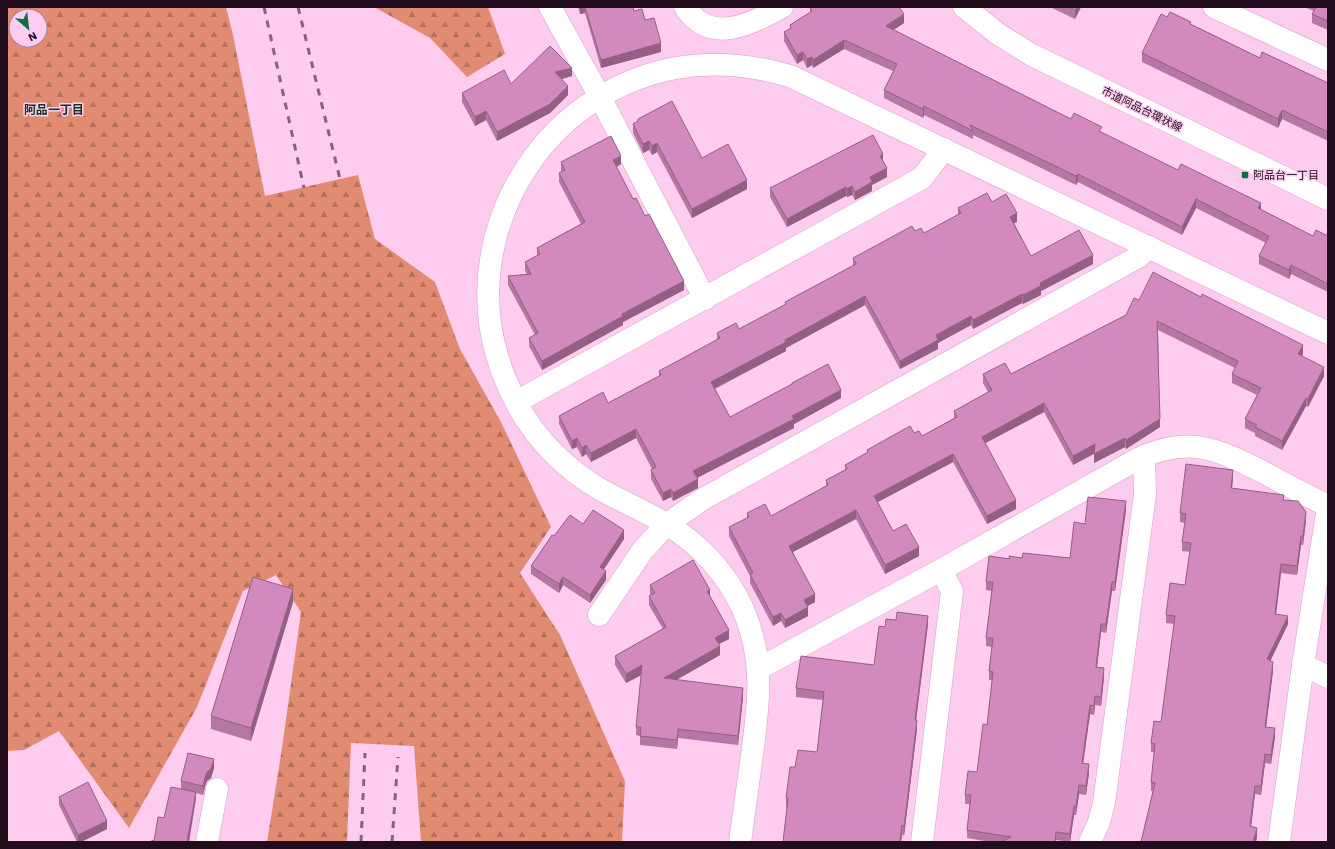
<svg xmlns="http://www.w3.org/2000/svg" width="1335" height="849" font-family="'Work Sans','Noto Sans JP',sans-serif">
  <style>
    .forest { fill: url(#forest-firs); fill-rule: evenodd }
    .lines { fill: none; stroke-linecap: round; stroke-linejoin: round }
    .minor-casing { stroke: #da9ec8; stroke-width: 23 }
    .tertiary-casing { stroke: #da9ec8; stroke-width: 23 }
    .minor { stroke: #fff; stroke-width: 22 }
    .tertiary { stroke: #fff; stroke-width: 22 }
    .rail { stroke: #85637b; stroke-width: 3; stroke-dasharray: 7 7; stroke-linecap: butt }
    .wall { fill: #b576a3 }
    .shaded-wall { fill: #936084 }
    .building { fill: #d289bd; stroke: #936084 }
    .poi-dot { fill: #0b6e44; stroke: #feccef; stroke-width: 1.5 }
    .labels { text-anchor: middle; stroke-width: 3; stroke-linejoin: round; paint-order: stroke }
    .street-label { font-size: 11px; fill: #220d1c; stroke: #feccef }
    .poi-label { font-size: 11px; fill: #220d1c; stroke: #feccef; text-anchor: start }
    .neighbourhood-label { font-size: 12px; font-weight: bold; fill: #0c3622; stroke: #feccef }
  </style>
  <defs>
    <pattern id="forest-firs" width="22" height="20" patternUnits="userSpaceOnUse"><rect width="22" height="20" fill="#e18c72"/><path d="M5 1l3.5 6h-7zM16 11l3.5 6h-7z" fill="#b6715d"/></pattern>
  </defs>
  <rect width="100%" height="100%" fill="#feccef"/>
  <g class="forest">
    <path d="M7,7H226L233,35L265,196L358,175L375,239L435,282L460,349L501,422L551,527L520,573L560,635L625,781L622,842H421L414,746L351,743L347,842H267L282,748L301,612L276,575L243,591L197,707L129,828L59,731L24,750L7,751ZM16,16H40V40H16Z"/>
    <path d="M374,7H488L505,54L467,77L430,38Z"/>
  </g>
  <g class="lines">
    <g class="minor-casing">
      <g id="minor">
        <path d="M550,7L600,97L705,299"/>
        <path d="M685,7C710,45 750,25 782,7"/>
        <path d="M516,402L922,178L944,149"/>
        <path d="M599,615L643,550L667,524L703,499L1138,257L1149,247"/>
        <path d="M1303,665L1328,677"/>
        <path d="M758,669L941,570L1136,460C1188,435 1215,448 1263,472C1284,484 1306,495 1328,506"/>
        <path d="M207,842L217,789"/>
        <path d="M922,842L952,591L941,570"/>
        <path d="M1090,842L1099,822L1104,803L1145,494L1144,456"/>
      </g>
    </g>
    <g class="tertiary-casing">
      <g id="tertiary">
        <path d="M964,7L998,34L1032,55L1328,199"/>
        <path d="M1214,7L1328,60"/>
        <path d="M740,842C744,813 748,784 752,755C759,702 765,660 743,609C727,574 699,543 666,524C646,512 624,502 603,491C568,471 537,441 518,406C504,380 494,352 490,323C475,203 557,90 676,68C715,61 752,65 790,76L1328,333"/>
        <path d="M1279,842L1303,665L1328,507"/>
      </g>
    </g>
    <use href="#minor" class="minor"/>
    <use href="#tertiary" class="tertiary"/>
    <g class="rail">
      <path d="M264,7L304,188"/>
      <path d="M298,7L340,179"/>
      <path d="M361,842L365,753"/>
      <path d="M392,842L398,757"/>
    </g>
  </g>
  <g class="wall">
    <path d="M578,7H633L634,11L661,52L601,68L585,13L580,14Z"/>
    <path d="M1050,7H1081L1075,19Z"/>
    <path d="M1304,7H1328V30L1312,23V14L1314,11Z"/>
    <path d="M810,8L904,23L893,30L1071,119L1102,133L1178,170L1261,210L1313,236H1328V292L1291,274L1289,279L1259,264V256L1266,243L1196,208L1182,235L1078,182L1076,185L973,135V139L924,115L923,118L884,98V90L893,71L844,49L813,68L812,65L807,68L803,60L797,64L784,41V32L790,29V25L810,13Z"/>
    <path d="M1167,17L1191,24L1260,58L1328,83V141L1282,119L1278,128L1142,62V53Z"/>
    <path d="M572,76L562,79L568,95L550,113L497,141L486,120L475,126L462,102V93L511,84Z"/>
    <path d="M638,119L702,158L747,189L692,218L657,152L652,155L649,150L643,153L633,133V124L638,121Z"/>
    <path d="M561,162L621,164L616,167L633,199L684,290L623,322V325L542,370L529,346V338L535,335L508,285V276L527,274L525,271V262L537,256V248L581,224L559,182V173L561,172Z"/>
    <path d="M883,162L887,177L872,185V191L855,200L852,195L847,197L846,196L787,227L770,197V188Z"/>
    <path d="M992,202L1017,222L1014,223L1031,256L1093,264L1041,291V295L1023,304L1022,303L973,329L971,325L938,343V349L900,369L865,305L786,348V351L715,389L730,417L792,385V383L841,398L794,424V428L697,478L698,488L673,501L671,497L663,501L651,479V470L652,469L636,438L591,462L586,454L582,457L577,447L572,449L559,424V416L608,403L659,376V371L717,340V333L739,329L785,305V302L853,266V258L915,231L924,233L958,215V208Z"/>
    <path d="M1139,300L1303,354L1302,356L1324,376L1308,407L1306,406L1282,450L1255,436V433L1245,428V419L1257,395L1232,383V374L1235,368L1158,330L1160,427L1126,449L1125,447L1094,463V454L1073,465L1044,412L985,443L1016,509L987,524L953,462L878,502L893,531L919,556L885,574L856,519L793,552L815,602L807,606L808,616L785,628L781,621L773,626L750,583V576L729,536V527L747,518V513L771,516L826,487V480L845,470V465L867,453V450L914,433L922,436L954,418V411L988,392L983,383V374H1011L1126,315Z"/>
    <path d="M1233,478L1232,488L1284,500L1306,520L1303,545H1301L1297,575L1281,573L1276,614L1288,624L1270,661L1273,671L1266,727L1275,737L1271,764L1265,763L1261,795L1255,794L1251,826L1257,837L1256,842H1141L1153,791H1151V782L1154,752H1151V743L1161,722L1174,624L1166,623V615L1185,585L1190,552L1182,551V542L1185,523L1180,522V513Z"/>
    <path d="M1126,510L1115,591H1112L1106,633L1101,632L1097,667L1104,677L1101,706L1095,705L1094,715L1090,714L1083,763L1089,773L1086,795L1079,794L1076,815H1074L1070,842L1056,840V842H990L967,838V830L970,804H965V795L977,772L987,725L992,680H989V671L992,647L986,646V638L992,591L986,590V582L1009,558V556L1022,558H1070L1085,524Z"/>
    <path d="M583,524L624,539L604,569L606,580L590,603L563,585L559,593L531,574V566L554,536Z"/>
    <path d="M650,585L710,596L729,639L719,644L720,655L676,680L743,697L738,745L678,738L677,749L640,745V736L636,735V727L642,675L626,683L615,665V656L663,629L649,605V596L651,595L650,594Z"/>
    <path d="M293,602L251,741L211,729V716Z"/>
    <path d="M928,624L916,720L917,729L904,836L902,834L901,842H783L787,807H786V798L795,767L817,752L823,700L796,697V688L874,665L885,627Z"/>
    <path d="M214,768L211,778L207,781L205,786L203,795L196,793V799L154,841L164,818L181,789V781Z"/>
    <path d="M59,797L107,829L81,842H77L59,805Z"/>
  </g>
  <g class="shaded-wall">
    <path d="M580,7H585V13L580,14Z"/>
    <path d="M1077,7H1081L1075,19V10Z"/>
    <path d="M904,14V23L886,35V26Z"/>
    <path d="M844,40V49L813,68V60Z"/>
    <path d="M661,43V52L601,68V60Z"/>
    <path d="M803,52V60L797,64V55Z"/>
    <path d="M812,57V65L807,68V59Z"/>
    <path d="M572,68V76L555,81V72Z"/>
    <path d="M568,86V95L550,113L497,141V132Z"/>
    <path d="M924,106V115L923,118V109Z"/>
    <path d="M1282,110V119L1278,128V119Z"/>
    <path d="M486,111V120L475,126V117Z"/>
    <path d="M649,141V150L643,153V144Z"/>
    <path d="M657,143V152L652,155V146Z"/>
    <path d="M883,154V163L880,156Z"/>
    <path d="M621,156V164L613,169V160Z"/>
    <path d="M887,168V177L872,185V191L855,200V192L870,177Z"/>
    <path d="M1078,174V182L1076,185V176Z"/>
    <path d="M747,180V189L692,218V209Z"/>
    <path d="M852,186V195L847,197V189Z"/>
    <path d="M846,187V196L787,227V219Z"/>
    <path d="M1196,199V208L1182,235V227Z"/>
    <path d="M1261,203V211L1258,208Z"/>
    <path d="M1017,213V222L1010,225V217Z"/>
    <path d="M1093,255V264L1041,291V295L1023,304V295L1040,283Z"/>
    <path d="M1291,265V274L1289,279V270Z"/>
    <path d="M684,281V290L623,322V325L542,370V361L622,314Z"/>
    <path d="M1022,294V303L973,329V320Z"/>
    <path d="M865,296V305L786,348V351L711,390V382L785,340Z"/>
    <path d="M971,316V325L938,343V349L900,369V361L936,335Z"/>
    <path d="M1303,345V354L1298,363V354Z"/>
    <path d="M1324,367V376L1308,407V399Z"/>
    <path d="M841,390V398L794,424V428L693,480V471L792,416Z"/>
    <path d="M1306,398V406L1282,450V441Z"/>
    <path d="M1044,403V412L982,445V437Z"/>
    <path d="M1160,419V427L1126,449V440Z"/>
    <path d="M636,429V438L591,462V453Z"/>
    <path d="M577,438V447L572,449V441Z"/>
    <path d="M1125,438V447L1094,463V454Z"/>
    <path d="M1095,444V453L1073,465V456Z"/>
    <path d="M586,445V454L582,457V448Z"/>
    <path d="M953,454V462L874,504V496Z"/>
    <path d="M1233,470V478L1231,497V488Z"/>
    <path d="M698,479V488L673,501V493Z"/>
    <path d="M671,489V497L663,501V493Z"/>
    <path d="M1016,500V509L987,524V516Z"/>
    <path d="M1126,501V510L1115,591V582Z"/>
    <path d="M856,510V519L789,554V546Z"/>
    <path d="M1306,512V520L1303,545V536Z"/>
    <path d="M624,530V539L600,575V567Z"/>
    <path d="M1301,536V545L1297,575V566Z"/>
    <path d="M919,547V556L885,574V565Z"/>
    <path d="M1281,564V573L1275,623V614Z"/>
    <path d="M606,571V580L590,603V595Z"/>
    <path d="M563,577V585L559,593V584Z"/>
    <path d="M1112,582V591L1106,633V624Z"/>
    <path d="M293,589V602L251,741V728Z"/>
    <path d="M710,590V599L707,591Z"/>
    <path d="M815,594V602L804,608V600Z"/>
    <path d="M808,607V616L785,628V620Z"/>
    <path d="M781,613V621L773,626V617Z"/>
    <path d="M928,616V624L915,729V720Z"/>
    <path d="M1288,616V624L1267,668V659Z"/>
    <path d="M1101,624V632L1096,676V667Z"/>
    <path d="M729,630V639L715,646V638Z"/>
    <path d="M720,646V655L664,687V678Z"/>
    <path d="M1273,662V671L1265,736V727Z"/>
    <path d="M642,665V674L626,683V674Z"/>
    <path d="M1104,668V677L1101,706V697Z"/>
    <path d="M743,688V697L738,745V736Z"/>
    <path d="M1095,696V705L1094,715V706Z"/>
    <path d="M1090,705V714L1082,772V763Z"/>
    <path d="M917,720V729L904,836V827Z"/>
    <path d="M1275,728V737L1271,764V755Z"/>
    <path d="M678,729V738L677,749V740Z"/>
    <path d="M1265,754V763L1261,795V786Z"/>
    <path d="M214,759V768L211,778L207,781L205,786L203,795V786L205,778Z"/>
    <path d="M1089,764V773L1086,795V786Z"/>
    <path d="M1079,785V794L1076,815V806Z"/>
    <path d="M1255,786V794L1250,835V826Z"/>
    <path d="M196,792V799L189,842H187Z"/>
    <path d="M1074,806V815L1070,842V834Z"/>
    <path d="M107,821V829L81,842H78V835Z"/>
    <path d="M902,825V834L901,842H900Z"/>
    <path d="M1257,828V837L1256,842H1253Z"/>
  </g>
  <g class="building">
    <path d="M585,7H633L634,11L642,9L645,20L654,18L661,43L601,60Z"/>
    <path d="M811,7H899L904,14L886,26L1071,119L1074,113L1102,127L1099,131L1178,170L1181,164L1224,185L1261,203L1258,208L1313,236L1316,230L1328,236V284L1291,265L1289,270L1259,256L1269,236L1196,199L1182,227L1078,174L1076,176L970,125L973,131L924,106L923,109L884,90L897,64L844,40L813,60L812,57L807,59L803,52L797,55L784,32L791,28L790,25L812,11L810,8Z"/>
    <path d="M1069,7H1077L1075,10Z"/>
    <path d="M1316,7H1328V21L1312,14Z"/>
    <path d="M1170,12L1191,22L1190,24L1260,58L1262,52L1328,83V132L1282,110L1278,119L1142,53L1161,14L1167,17Z"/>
    <path d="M550,46L572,68L555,72L568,86L550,104L497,132L486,111L475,117L462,93L504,70L511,84Z"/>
    <path d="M672,101L702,158L728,144L747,180L692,209L657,143L652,146L649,141L643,144L633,124L638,121V119Z"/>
    <path d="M873,135L883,154L880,156L887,168L870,177L872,182L855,192L852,186L847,189L846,187L787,219L770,188Z"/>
    <path d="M611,136L621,156L613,160L633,199L636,198L645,216L649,214L684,281L622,314L623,316L542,361L529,338L538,333L508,276L531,274L525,262L540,254L537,248L585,222L559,173L565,170L561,162Z"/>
    <path d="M987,193L992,202L1006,194L1017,213L1010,217L1031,256L1079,230L1093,255L1040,283L1041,286L1023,295L1022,294L973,320L971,316L936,335L938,340L900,361L865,296L785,340L786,342L711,382L730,417L792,384V383L828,364L841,390L792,416L794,419L693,471L698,479L673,493L671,489L663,493L651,470L656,467L636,429L591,453L586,445L582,448L577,438L572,441L559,416L603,392L608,403L661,375L659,371L720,338L717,333L736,323L739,329L786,304L785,302L856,264L853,258L912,226L915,231L921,228L924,233L961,213L958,208Z"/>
    <path d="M1153,272L1201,297L1202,294L1303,345L1298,354L1324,367L1308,399L1306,398L1282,441L1255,427L1257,425L1245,419L1261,388L1232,374L1238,361L1157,321L1160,419L1126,440L1125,438L1094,454L1095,444L1073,456L1044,403L982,437L1016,500L987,516L953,454L874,496L893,531L906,524L919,547L885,565L856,510L789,546L815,594L804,600L808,607L785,620L781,613L773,617L750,574L753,573L729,527L749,517L747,513L765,504L771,516L828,485L826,480L847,469L845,465L868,452L867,450L910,426L914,433L919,431L922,436L957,417L954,411L992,390L983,374L1005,363L1011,374L1126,315L1134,298L1139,300Z"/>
    <path d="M1186,464L1233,470L1231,488L1284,495L1283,500L1298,501L1306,512L1303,536H1301L1297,566L1281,564L1275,614L1288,616L1267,659L1273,662L1265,727L1275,728L1271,755L1265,754L1261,786H1255L1250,826L1257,828L1253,842H1141L1155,783L1151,782L1155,744L1151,743L1154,721L1161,722L1175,616L1166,615L1170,583L1185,585L1191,543L1182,542L1186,514L1180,513Z"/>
    <path d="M1088,497L1126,501L1115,582H1112L1106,624H1101L1096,667L1104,668L1101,697L1095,696L1094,706L1090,705L1082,763L1089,764L1086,786L1079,785L1076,806H1074L1070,834L1056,832L1055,842H1001L1011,837L967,830L971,795H965L968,771L977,772L983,724L987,725L993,672L989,671L993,638H986L993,582H986L989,556L1010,559L1009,556L1022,558L1023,553L1070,558L1074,522L1085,524Z"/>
    <path d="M593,510L624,530L600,567L606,571L590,595L563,577L559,584L531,566L552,535L554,536L570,515L583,524Z"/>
    <path d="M693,560L710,590L707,591L729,630L715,638L720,646L664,678L743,688L738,736L678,729L677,740L640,736L641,727H636L642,665L626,674L615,656L666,627L649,596L655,593L650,585Z"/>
    <path d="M253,577L293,589L251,728L211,716Z"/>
    <path d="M897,612L928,616L915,720H917L904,827L902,825L900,842H783L788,798H786L790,767H795L798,750L817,752L824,692L796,688L801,656L874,665L879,626L885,627L886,619L896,620Z"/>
    <path d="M188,753L214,759L211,769L207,772L205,778L203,786L181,781Z"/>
    <path d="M88,782L107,821L78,835L59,797Z"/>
    <path d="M171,787L196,792L187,842H152V840L154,841L158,817L164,818Z"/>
  </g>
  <rect class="poi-dot" x="1241" y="171" width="8" height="8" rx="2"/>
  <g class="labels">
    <g class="street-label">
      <text transform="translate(1142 109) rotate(26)" y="4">市道阿品台環状線</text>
    </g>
    <g class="poi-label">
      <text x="1253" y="179">阿品台一丁目</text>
    </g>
    <g class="neighbourhood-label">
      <text x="54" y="114">阿品一丁目</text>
    </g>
  </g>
  <rect width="1335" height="849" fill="none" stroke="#220d1c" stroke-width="16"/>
  <g transform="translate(28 28) rotate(152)"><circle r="19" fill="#feccef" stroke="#a6809b"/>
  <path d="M0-3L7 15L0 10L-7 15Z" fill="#0b6e44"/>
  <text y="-6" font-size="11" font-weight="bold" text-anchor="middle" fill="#220d1c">N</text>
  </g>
</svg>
